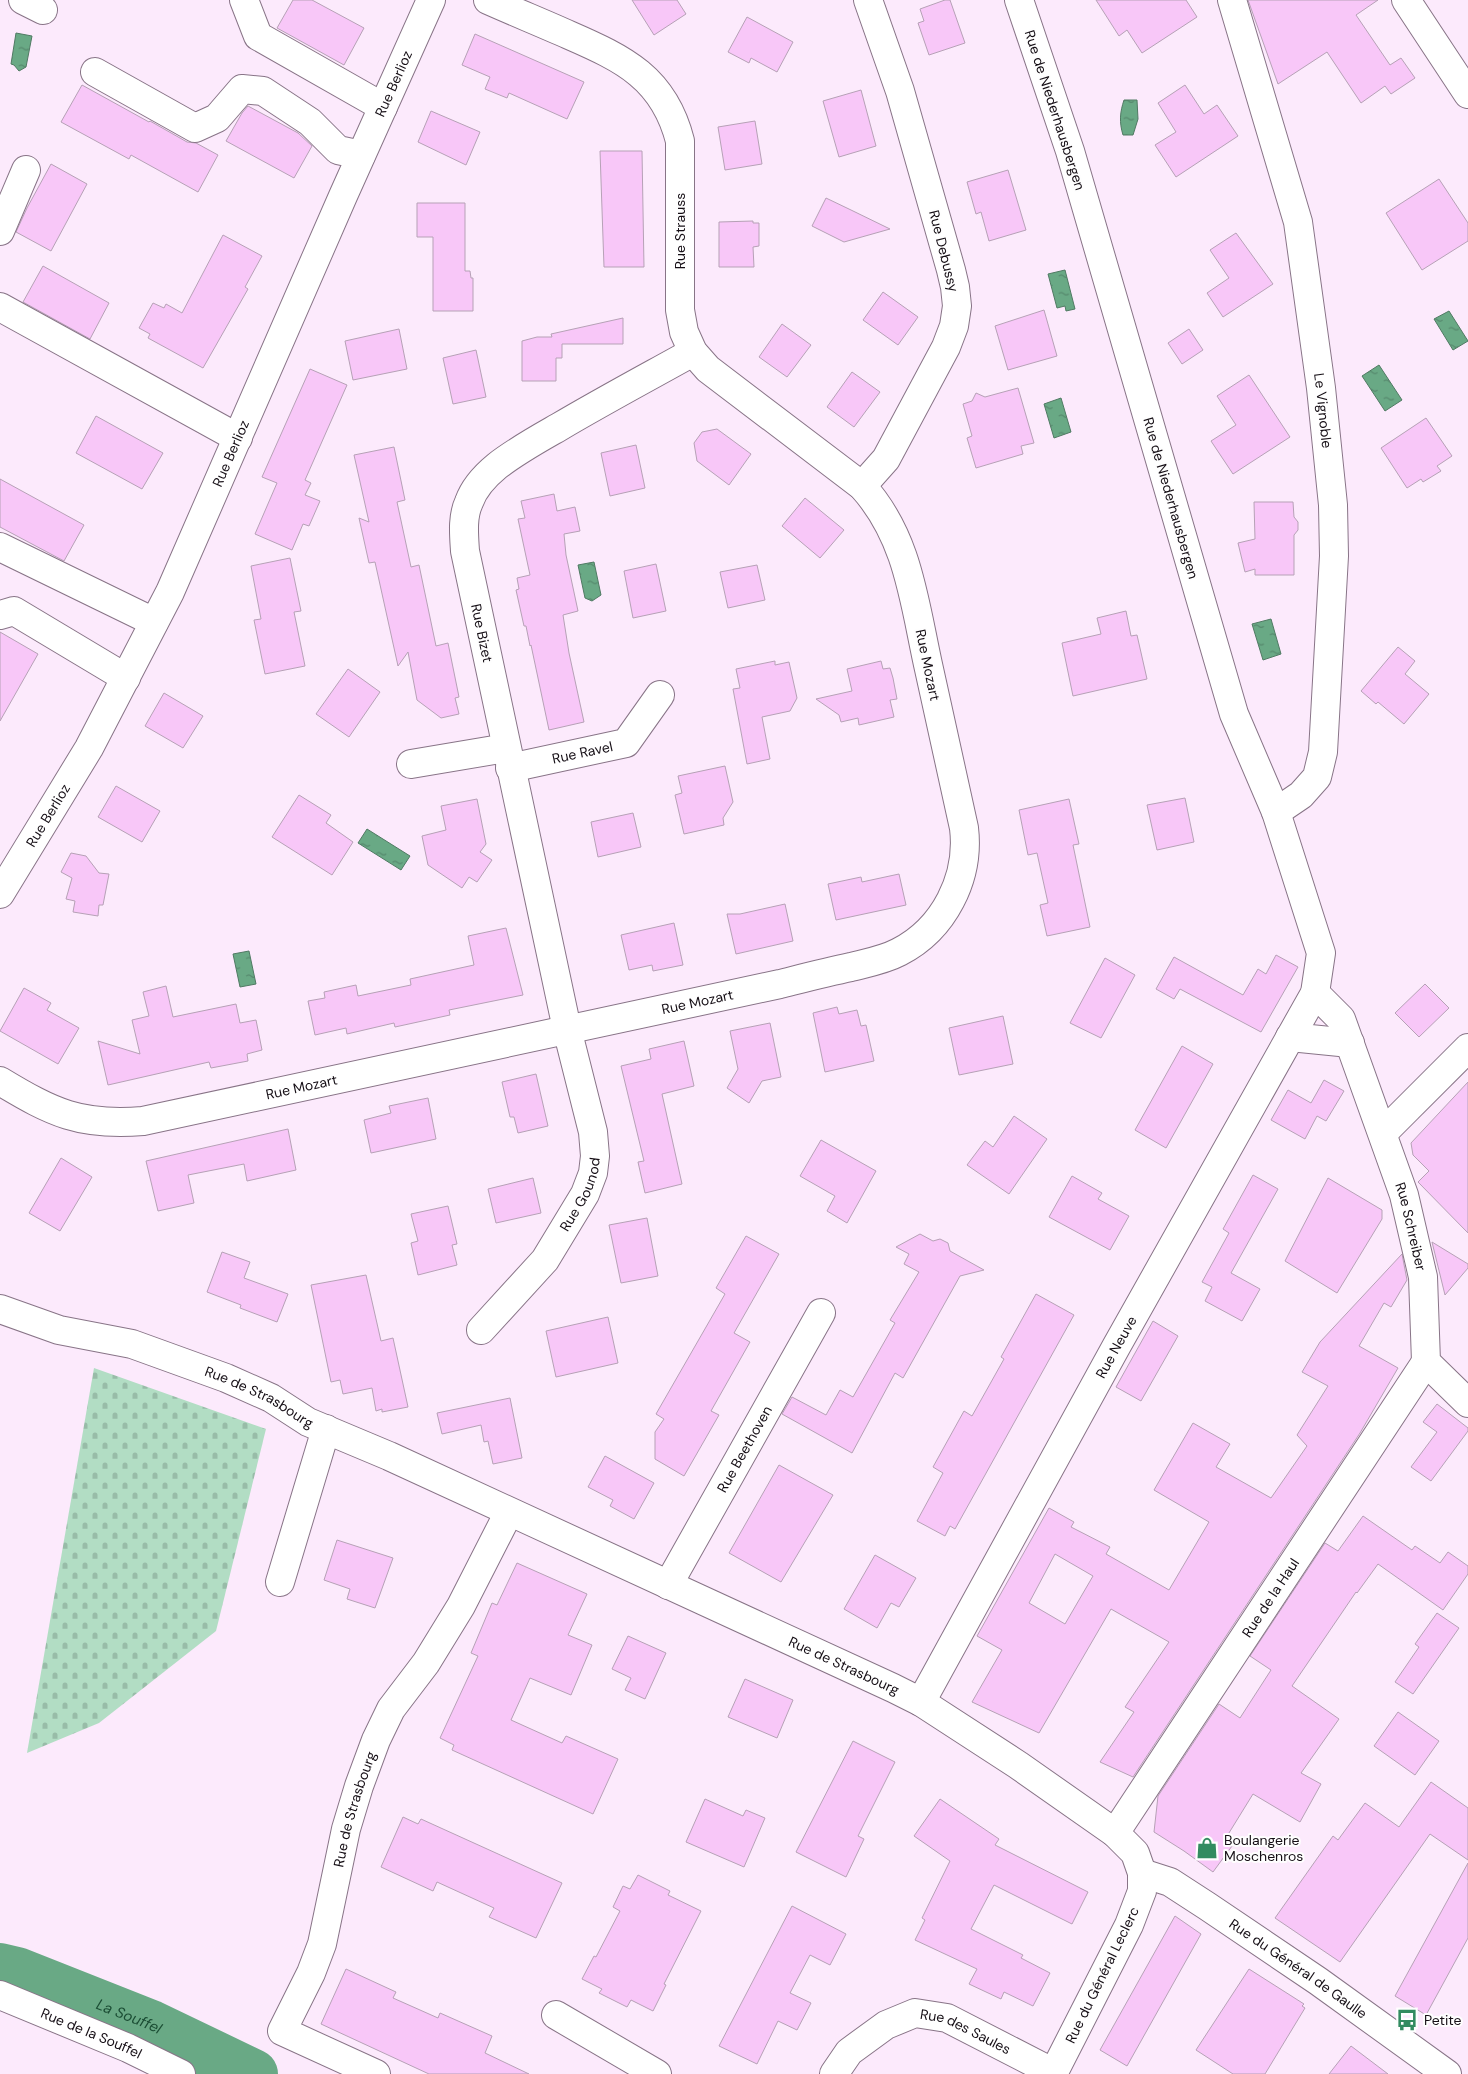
<svg xmlns="http://www.w3.org/2000/svg" width="1468" height="2074" font-family="'DM Sans',sans-serif">
  <style>
    .cemetery { fill: url(#cemetery-stones) }
    .water { fill: url(#water-ripples); stroke: #507a63 }
    .lines { fill: none; stroke-linecap: round; stroke-linejoin: round }
    .river { stroke: #69a985; stroke-width: 50 }
    .building { fill: #f8c7f8; stroke: #b6a1b6; fill-rule: evenodd }
    .minor-casing { stroke: #887487; stroke-width: 30 }
    .minor { stroke: #fff; stroke-width: 28 }
    .labels { text-anchor: middle; stroke-width: 4; stroke-linejoin: round; paint-order: stroke }
    .street-label { font-size: 14px; fill: #150e15; stroke: #fefefe }
    .poi-label { font-size: 14px; fill: #150e15; stroke: #fefefe; text-anchor: start }
    .water-label { font-size: 15px; font-style: italic; fill: #1b4d34; stroke: #fefefe }
  </style>
  <defs>
    <pattern id="cemetery-stones" width="16" height="16" patternUnits="userSpaceOnUse" patternTransform="scale(1.25)"><rect width="16" height="16" fill="#b2ddc4"/><path d="M2 7V4a2 2 0 0 1 4 0v3zM10 15v-3a2 2 0 0 1 4 0v3z" fill="#98bca8"/></pattern>
    <pattern id="water-ripples" width="26" height="14" patternUnits="userSpaceOnUse" patternTransform="scale(1.25)"><rect width="26" height="14" fill="#69a985"/><path d="M2 4q2-2 4 0t4 0M15 11q2-2 4 0t4 0" fill="none" stroke="#55886c"/></pattern>
  </defs>
  <rect width="100%" height="100%" fill="#fceafc"/>
  <path class="cemetery" d="M94,1368L266,1429L216,1631L99,1723L27,1753Z"/>
  <g class="water">
    <path d="M16,33L32,36L26,67L19,71L14,65L11,64Z"/>
    <path d="M1124,100H1137L1138,119L1133,135H1123C1119,122 1120,112 1124,100Z"/>
    <path d="M1065,270L1075,309L1066,311L1065,306L1057,308L1048,274Z"/>
    <path d="M1449,311L1468,341L1453,350L1434,319Z"/>
    <path d="M1379,365L1402,400L1385,411L1362,376Z"/>
    <path d="M1061,398L1071,432L1054,438L1044,404Z"/>
    <path d="M594,562L601,595L592,601L585,598L578,565Z"/>
    <path d="M1271,619L1281,654L1263,660L1252,624Z"/>
    <path d="M367,829L410,856L401,870L358,843Z"/>
    <path d="M249,951L256,984L240,987L233,954Z"/>
  </g>
  <g class="lines">
    <path class="river" id="s1" d="M0,1968L17,1972L151,2025L253,2074"/>
  </g>
  <g class="building">
    <path d="M293,0H312L364,28L344,65L277,28Z"/>
    <path d="M632,0H677L686,14L654,35Z"/>
    <path d="M945,0H950L965,43L929,55L918,23L924,21L920,9Z"/>
    <path d="M1096,0H1186L1197,17L1142,53L1127,30L1119,36Z"/>
    <path d="M1248,0H1378L1356,15L1390,65L1401,58L1415,78L1391,94L1385,86L1361,103L1327,52L1278,84Z"/>
    <path d="M747,17L793,42L777,72L751,58L749,63L728,52Z"/>
    <path d="M475,34L584,82L567,119L509,93L507,98L485,89L490,77L462,65Z"/>
    <path d="M82,85L149,122L150,121L187,142L196,143L218,155L198,192L131,155L129,159L61,122Z"/>
    <path d="M1185,85L1204,114L1217,105L1238,136L1176,177L1155,145L1176,132L1158,103Z"/>
    <path d="M861,90L876,146L839,157L823,101Z"/>
    <path d="M248,106L298,133L312,146L294,178L226,141L242,113Z"/>
    <path d="M431,111L480,132L466,165L418,142Z"/>
    <path d="M755,121L762,164L725,170L718,127Z"/>
    <path d="M600,151H642L644,267H604Z"/>
    <path d="M51,164L87,184L51,251L16,232L27,208Z"/>
    <path d="M1008,170L1026,230L989,241L981,212L976,214L967,182Z"/>
    <path d="M1439,179L1468,223V241L1422,270L1386,213Z"/>
    <path d="M826,198L851,210L890,229L844,242L812,226Z"/>
    <path d="M417,203H465V271H470L471,278H473V311H433V237H417Z"/>
    <path d="M753,221V223H759V246L753,247L754,267H719V222Z"/>
    <path d="M1236,233L1273,284L1223,317L1207,293L1229,278L1210,250Z"/>
    <path d="M223,235L262,256L245,287L248,289L203,368L148,338L150,334L139,328L153,303L164,308L166,304L182,313Z"/>
    <path d="M43,266L109,303L90,339L23,302Z"/>
    <path d="M883,292L918,317L898,345L863,320Z"/>
    <path d="M1044,310L1057,356L1008,370L995,326Z"/>
    <path d="M623,318V344H562V358H556V381H522V341L537,337H552L551,334Z"/>
    <path d="M782,324L811,345L787,377L759,357Z"/>
    <path d="M399,329L407,369L353,380L345,341Z"/>
    <path d="M1189,329L1203,350L1182,364L1168,343Z"/>
    <path d="M476,350L486,397L453,404L443,358Z"/>
    <path d="M310,369L347,385L305,480L311,483L305,495L320,501L309,526L303,524L292,550L255,534L277,483L262,477Z"/>
    <path d="M852,372L880,392L854,427L827,407Z"/>
    <path d="M1249,375L1290,437L1233,474L1211,441L1236,425L1217,396Z"/>
    <path d="M1018,388L1034,443L1021,446L1023,454L976,468L967,438L972,436L963,404L972,401L976,393L985,397Z"/>
    <path d="M96,416L163,453L142,489L76,453Z"/>
    <path d="M1426,418L1452,456L1437,466L1441,471L1423,482L1421,479L1407,488L1381,448Z"/>
    <path d="M717,429L751,454L729,485L697,461L694,443L702,432Z"/>
    <path d="M636,445L645,488L610,496L601,453Z"/>
    <path d="M394,447L405,500L397,502L411,567L419,565L436,646L448,643L459,697L455,698L459,714L441,718L417,700L408,652L398,666L375,562L369,563L359,518L369,522L354,455Z"/>
    <path d="M0,479L84,525L64,561L0,527Z"/>
    <path d="M554,494L557,511L575,507L580,531L564,534L566,555L578,611L563,615L569,653L584,722L549,730L531,645L530,646L526,626H524L516,590L519,589L517,578L530,575L518,519L525,518L521,501Z"/>
    <path d="M805,498L844,530L820,558L782,526Z"/>
    <path d="M1254,502H1293L1294,517L1298,522V530L1294,535V575H1255V569L1245,572L1238,543L1255,539Z"/>
    <path d="M290,558L301,611L294,612L305,666L265,674L254,620L261,619L251,566Z"/>
    <path d="M656,564L666,611L633,618L624,571Z"/>
    <path d="M757,565L765,600L728,608L720,572Z"/>
    <path d="M1126,611L1131,636L1137,635L1147,679L1073,696L1062,643L1101,634L1097,618Z"/>
    <path d="M0,632L38,654L0,721Z"/>
    <path d="M1398,647L1415,661L1405,674L1429,694L1404,724L1378,702L1376,704L1361,691Z"/>
    <path d="M775,661V665L789,662L797,698L790,711L762,717L770,759L747,764L733,689L740,688L736,669Z"/>
    <path d="M881,661L883,669L890,668L893,678L897,699L890,700L894,717L859,725L858,718L841,722L839,715L816,699L852,691L847,669Z"/>
    <path d="M348,669L380,692L349,737L316,714Z"/>
    <path d="M164,693L203,716L183,748L145,726Z"/>
    <path d="M725,766L733,802L723,818L724,825L684,834L675,795L682,793L678,776Z"/>
    <path d="M116,786L160,811L142,842L98,817Z"/>
    <path d="M299,795L331,815L326,823L353,842L332,875L272,837Z"/>
    <path d="M1185,798L1194,842L1157,850L1147,805Z"/>
    <path d="M477,799L486,844L480,852L492,860L477,882L469,877L462,888L428,865L422,836L446,830L441,806Z"/>
    <path d="M1069,799L1079,844L1073,845L1090,927L1047,936L1040,905L1048,903L1037,853L1028,855L1019,810Z"/>
    <path d="M633,813L641,847L598,857L591,822Z"/>
    <path d="M71,853L86,856L99,873L109,874L103,905H99L98,916L73,912L75,901L66,899L72,878L61,872Z"/>
    <path d="M899,874L906,905L836,920L828,884L861,877L862,882Z"/>
    <path d="M785,904L793,941L736,954L727,914H740Z"/>
    <path d="M674,923L683,965L653,971L652,965L629,970L621,935Z"/>
    <path d="M506,928L523,995L449,1010L450,1015L395,1027L394,1023L347,1034L346,1028L315,1035L308,1001L325,998L324,992L356,985L358,996L411,985L410,979L474,965L468,936Z"/>
    <path d="M1276,955L1298,967L1261,1032L1180,989L1174,999L1156,989L1174,957L1243,995L1258,969L1266,974Z"/>
    <path d="M1105,958L1135,975L1101,1038L1070,1023Z"/>
    <path d="M1425,984L1449,1008L1419,1037L1395,1013Z"/>
    <path d="M166,986L173,1017L236,1004L240,1023L256,1020L262,1050L247,1054L248,1061L211,1068L209,1062L108,1085L98,1041L140,1054L132,1020L149,1016L143,992Z"/>
    <path d="M24,988L51,1003L47,1010L79,1028L58,1064L0,1031Z"/>
    <path d="M837,1007L839,1014L857,1010L861,1026L866,1025L874,1061L825,1072L813,1013Z"/>
    <path d="M1003,1016L1013,1064L959,1075L949,1028Z"/>
    <path d="M770,1023L781,1077L762,1081L749,1103L727,1088L738,1069L730,1031Z"/>
    <path d="M684,1041L694,1086L662,1094L682,1184L645,1193L638,1162L644,1161L621,1066L651,1059L649,1049Z"/>
    <path d="M1182,1046L1213,1064L1166,1148L1135,1130Z"/>
    <path d="M536,1074L548,1126L518,1133L514,1117H510L502,1082Z"/>
    <path d="M1324,1080L1344,1091L1326,1121L1317,1116L1305,1139L1271,1120L1288,1090L1311,1103Z"/>
    <path d="M1468,1082V1233L1418,1182L1429,1171L1413,1155L1411,1143Z"/>
    <path d="M428,1098L436,1139L371,1153L364,1120L391,1113L389,1106Z"/>
    <path d="M1014,1116L1047,1139L1009,1194L967,1165L985,1141L993,1147Z"/>
    <path d="M288,1129L296,1170L247,1181L244,1164L188,1175L194,1203L158,1211L146,1161Z"/>
    <path d="M821,1140L876,1171L847,1223L827,1211L835,1196L800,1176Z"/>
    <path d="M61,1158L92,1177L60,1231L29,1213Z"/>
    <path d="M1253,1175L1278,1189L1231,1273L1260,1289L1242,1321L1205,1301L1212,1287L1202,1282L1229,1233L1223,1229Z"/>
    <path d="M1072,1176L1102,1193L1098,1199L1129,1216L1110,1250L1049,1217Z"/>
    <path d="M533,1178L541,1213L496,1223L488,1189Z"/>
    <path d="M1328,1178L1382,1210V1219L1337,1293L1285,1261Z"/>
    <path d="M448,1206L457,1244L452,1245L457,1265L418,1275L411,1243L418,1241L411,1214Z"/>
    <path d="M647,1218L658,1276L621,1283L609,1225Z"/>
    <path d="M920,1234L933,1241L940,1239L948,1243L950,1251L984,1270L960,1276L903,1378L895,1373L852,1453L782,1414L792,1397L826,1415L840,1390L853,1397L895,1323L890,1320L919,1272L904,1264L909,1254L896,1247Z"/>
    <path d="M746,1236L779,1254L734,1333L750,1342L711,1411L719,1415L684,1476L655,1459V1432L664,1419L656,1414L725,1294L716,1288Z"/>
    <path d="M1432,1242L1468,1264V1268L1445,1295Z"/>
    <path d="M222,1252L250,1262L244,1278L288,1294L277,1322L240,1308L241,1305L207,1292Z"/>
    <path d="M1402,1254L1407,1280L1391,1307L1384,1303L1359,1346L1398,1368L1360,1433L1133,1777L1100,1762L1134,1712L1125,1707L1169,1642L1111,1609L1039,1733L972,1702L1002,1650L977,1636L1049,1508L1074,1522L1071,1527L1110,1547L1106,1554L1169,1590L1209,1522L1154,1490L1193,1423L1230,1444L1216,1467L1271,1498L1307,1446L1297,1435L1328,1386L1302,1372L1320,1342ZM1055,1554L1093,1576L1065,1624L1029,1603Z"/>
    <path d="M366,1275L381,1341L393,1338L408,1407L382,1412V1409L376,1411L372,1388L343,1394L340,1380L331,1382L311,1285Z"/>
    <path d="M1036,1294L1074,1315L955,1529L950,1526L945,1536L917,1521L943,1473L933,1467L964,1411L972,1416L1004,1359L1001,1357Z"/>
    <path d="M608,1317L618,1363L556,1377L546,1331Z"/>
    <path d="M1153,1321L1178,1336L1141,1401L1116,1387Z"/>
    <path d="M510,1398L522,1458L493,1464L488,1441L484,1442L481,1425L442,1434L437,1413Z"/>
    <path d="M1437,1404L1468,1428V1431L1431,1481L1411,1467L1437,1432L1423,1422Z"/>
    <path d="M605,1456L654,1483L634,1519L610,1506L613,1500L588,1487Z"/>
    <path d="M779,1465L833,1495L781,1582L729,1553Z"/>
    <path d="M1363,1516L1412,1550L1415,1546L1440,1563L1448,1552L1468,1566V1574L1443,1610L1378,1564L1357,1593L1356,1592L1292,1686L1339,1719L1301,1773L1321,1784L1300,1822L1253,1794L1224,1841L1232,1846L1213,1872L1184,1851L1154,1832L1158,1796L1219,1704L1240,1718L1271,1670L1250,1656L1325,1543L1338,1551Z"/>
    <path d="M337,1540L393,1558L375,1608L347,1599L350,1589L324,1580Z"/>
    <path d="M875,1555L916,1578L899,1607L891,1603L877,1628L844,1609Z"/>
    <path d="M517,1563L587,1594L568,1635L592,1645L571,1695L530,1678L511,1720L562,1743L566,1736L618,1759L593,1814L452,1750L454,1745L440,1738L478,1656L471,1653L492,1603L497,1605Z"/>
    <path d="M1437,1613L1459,1628L1413,1694L1395,1682L1419,1647L1415,1644Z"/>
    <path d="M628,1636L666,1653L645,1699L625,1690L631,1678L612,1669Z"/>
    <path d="M745,1679L793,1700L777,1738L728,1717Z"/>
    <path d="M1398,1712L1439,1741L1415,1775L1374,1746Z"/>
    <path d="M853,1741L895,1762L858,1836L864,1839L846,1877L796,1852Z"/>
    <path d="M1431,1782L1468,1808V1860L1430,1834L1340,1962L1275,1918L1333,1836L1338,1840L1365,1803L1399,1827Z"/>
    <path d="M705,1799L743,1816L746,1810L765,1818L744,1867L686,1842Z"/>
    <path d="M940,1799L999,1839L995,1845L1088,1892L1072,1924L994,1885L971,1929L1023,1955L1021,1958L1050,1973L1033,2006L1004,1992L1001,1999L969,1984L977,1969L915,1940L925,1920L922,1918L950,1861L914,1836Z"/>
    <path d="M403,1817L418,1824L421,1819L562,1883L536,1938L489,1917L494,1908L437,1882L433,1891L381,1867Z"/>
    <path d="M1468,1863V1938L1426,2015L1395,1996Z"/>
    <path d="M638,1875L670,1891L668,1895L701,1911L664,1984L666,1985L653,2011L631,2000L627,2007L599,1993L602,1989L582,1979L594,1956L596,1957L620,1911L613,1907L623,1886L630,1889Z"/>
    <path d="M792,1906L846,1934L830,1965L810,1955L790,1993L811,2003L797,2030L778,2021L757,2064L719,2046Z"/>
    <path d="M1175,1916L1201,1934L1127,2066L1100,2050Z"/>
    <path d="M346,1969L396,1992L393,1998L438,2018L440,2013L492,2036L485,2053L529,2074H429L321,2024Z"/>
    <path d="M1249,1969L1304,2004L1302,2006L1305,2008L1265,2074H1233L1196,2050Z"/>
    <path d="M1351,2046L1388,2074H1329Z"/>
  </g>
  <g class="lines">
    <g class="minor-casing">
      <g id="minor">
        <path d="M23,0L43,10"/>
        <path d="M244,0L258,36L383,107"/>
        <path id="s2" d="M1232,0L1298,222L1321,388L1333,505L1334,556L1323,752L1317,777L1301,795L1276,812"/>
        <path d="M1406,0L1468,94"/>
        <path d="M95,72L195,128L217,118L242,89L263,91L310,122L338,150L361,155"/>
        <path d="M0,231L26,170"/>
        <path d="M0,307L238,438"/>
        <path d="M862,486L886,459L946,347L954,326L957,306L955,287L951,270L900,91L868,0"/>
        <path d="M0,547L154,622"/>
        <path d="M0,615L14,611L126,678"/>
        <path d="M411,764L506,748"/>
        <path id="s3" d="M510,768L626,743L660,695"/>
        <path id="s4" d="M0,894L89,748L170,592L343,196L431,0"/>
        <path id="s5" d="M1315,993L1341,1019L1404,1195L1423,1277L1426,1362L1468,1403"/>
        <path d="M1290,1037L1350,1043"/>
        <path id="s6" d="M0,1081C53,1113 80,1126 143,1121L780,984C804,978 827,972 851,967C867,963 884,960 899,952C944,929 970,878 964,828C952,775 941,722 929,669C914,602 909,538 862,486L708,369L693,352L684,332L680,310V141C664,78 624,59 569,35C542,23 515,12 488,0"/>
        <path d="M1383,1133L1468,1048"/>
        <path id="s7" d="M0,1309L59,1330L132,1344L226,1378L271,1398L308,1422L389,1456L893,1688L921,1702L1018,1765L1115,1833L1135,1853L1142,1873V1891L1129,1925L1053,2074"/>
        <path id="s8" d="M481,1330L545,1260L585,1194L593,1173L595,1156L593,1132L567,1029L465,551C464,535 462,517 469,502C474,488 486,475 497,466C516,451 538,439 559,427C603,401 648,377 693,352"/>
        <path d="M280,1582L326,1429"/>
        <path id="s9" d="M668,1585L821,1313"/>
        <path id="s10" d="M921,1702L1116,1347L1315,993L1321,953L1276,812L1234,714L1070,151L1019,0"/>
        <path id="s11" d="M1115,1833L1426,1362"/>
        <path id="s12" d="M1142,1873L1170,1882L1207,1906L1318,1981L1447,2074"/>
        <path id="s13" d="M0,1995L128,2048L181,2074"/>
        <path d="M556,2015L657,2074"/>
        <path id="s14" d="M376,2074L282,2031L311,1973L322,1944L346,1829L359,1786L376,1740L391,1709L426,1663L461,1606L509,1512"/>
        <path id="s15" d="M834,2074L849,2052L886,2025L915,2013L947,2018L1054,2073"/>
      </g>
    </g>
    <use href="#minor" class="minor"/>
  </g>
  <defs>
    <g id="shop-bare" transform="scale(1.725)"><path d="M-5-2.5h2.3a2.7 3.5 0 0 1 5.4 0H5L5.5 6h-11ZM-1.5-2.5h3a1.5 2.3 0 0 0-3 0Z" fill="#328b60" stroke="#fefefe" stroke-width="2.5" paint-order="stroke"/></g>
    <g id="bus-bare" transform="scale(1.725)"><path d="M-5-6H5V4H4V6H2V4H-2V6H-4V4H-5ZM-3.5-4V0h7V-4ZM-3.5 1.2v1.5H-2V1.2ZM2 1.2v1.5H3.5V1.2Z" fill="#328b60" stroke="#fefefe" stroke-width="2.5" paint-order="stroke"/></g>
  </defs>
  <g fill-rule="evenodd">
    <use href="#shop-bare" x="1207" y="1848"/>
    <use href="#bus-bare" x="1407" y="2020"/>
  </g>
  <g class="labels">
    <g class="street-label">
      <text dy="5" stroke="none"><textPath href="#s4" startOffset="902">Rue Berlioz</textPath></text>
      <text transform="translate(1055 110) rotate(72)" y="5">Rue de Niederhausbergen</text>
      <text transform="translate(680 231) rotate(-90)" y="5">Rue Strauss</text>
      <text transform="translate(944 251) rotate(76)" y="5">Rue Debussy</text>
      <text dy="5" stroke="none"><textPath href="#s2" startOffset="422">Le Vignoble</textPath></text>
      <text dy="5" stroke="none"><textPath href="#s4" startOffset="498">Rue Berlioz</textPath></text>
      <text transform="translate(1171 498) rotate(74)" y="5">Rue de Niederhausbergen</text>
      <text transform="translate(482 633) rotate(78)" y="5">Rue Bizet</text>
      <text transform="translate(928 665) rotate(78)" y="5">Rue Mozart</text>
      <text dy="5" stroke="none"><textPath href="#s3" startOffset="74">Rue Ravel</textPath></text>
      <text dy="5" stroke="none"><textPath href="#s4" startOffset="92">Rue Berlioz</textPath></text>
      <text dy="5" stroke="none"><textPath href="#s6" startOffset="719">Rue Mozart</textPath></text>
      <text dy="5" stroke="none"><textPath href="#s6" startOffset="314">Rue Mozart</textPath></text>
      <text dy="5" stroke="none"><textPath href="#s8" startOffset="170">Rue Gounod</textPath></text>
      <text dy="5" stroke="none"><textPath href="#s5" startOffset="256">Rue Schreiber</textPath></text>
      <text dy="5" stroke="none"><textPath href="#s10" startOffset="405">Rue Neuve</textPath></text>
      <text dy="5" stroke="none"><textPath href="#s7" startOffset="275">Rue de Strasbourg</textPath></text>
      <text dy="5" stroke="none"><textPath href="#s9" startOffset="156">Rue Beethoven</textPath></text>
      <text dy="5" stroke="none"><textPath href="#s11" startOffset="282">Rue de la Haul</textPath></text>
      <text dy="5" stroke="none"><textPath href="#s7" startOffset="919">Rue de Strasbourg</textPath></text>
      <text dy="5" stroke="none"><textPath href="#s14" startOffset="338">Rue de Strasbourg</textPath></text>
      <text dy="5" stroke="none"><textPath href="#s12" startOffset="184">Rue du Général de Gaulle</textPath></text>
      <text transform="translate(1102 1975) rotate(-64)" y="5">Rue du Général Leclerc</text>
      <text dy="5" stroke="none"><textPath href="#s13" startOffset="99">Rue de la Souffel</textPath></text>
      <text dy="5" stroke="none"><textPath href="#s15" startOffset="158">Rue des Saules</textPath></text>
    </g>
    <g class="poi-label">
      <text x="1224" y="1845">Boulangerie<tspan x="1224" dy="16">Moschenros</tspan></text>
      <text x="1424" y="2025">Petite</text>
    </g>
    <g class="water-label">
      <text dy="5" stroke="none"><textPath href="#s1" startOffset="138">La Souffel</textPath></text>
    </g>
  </g>
</svg>
